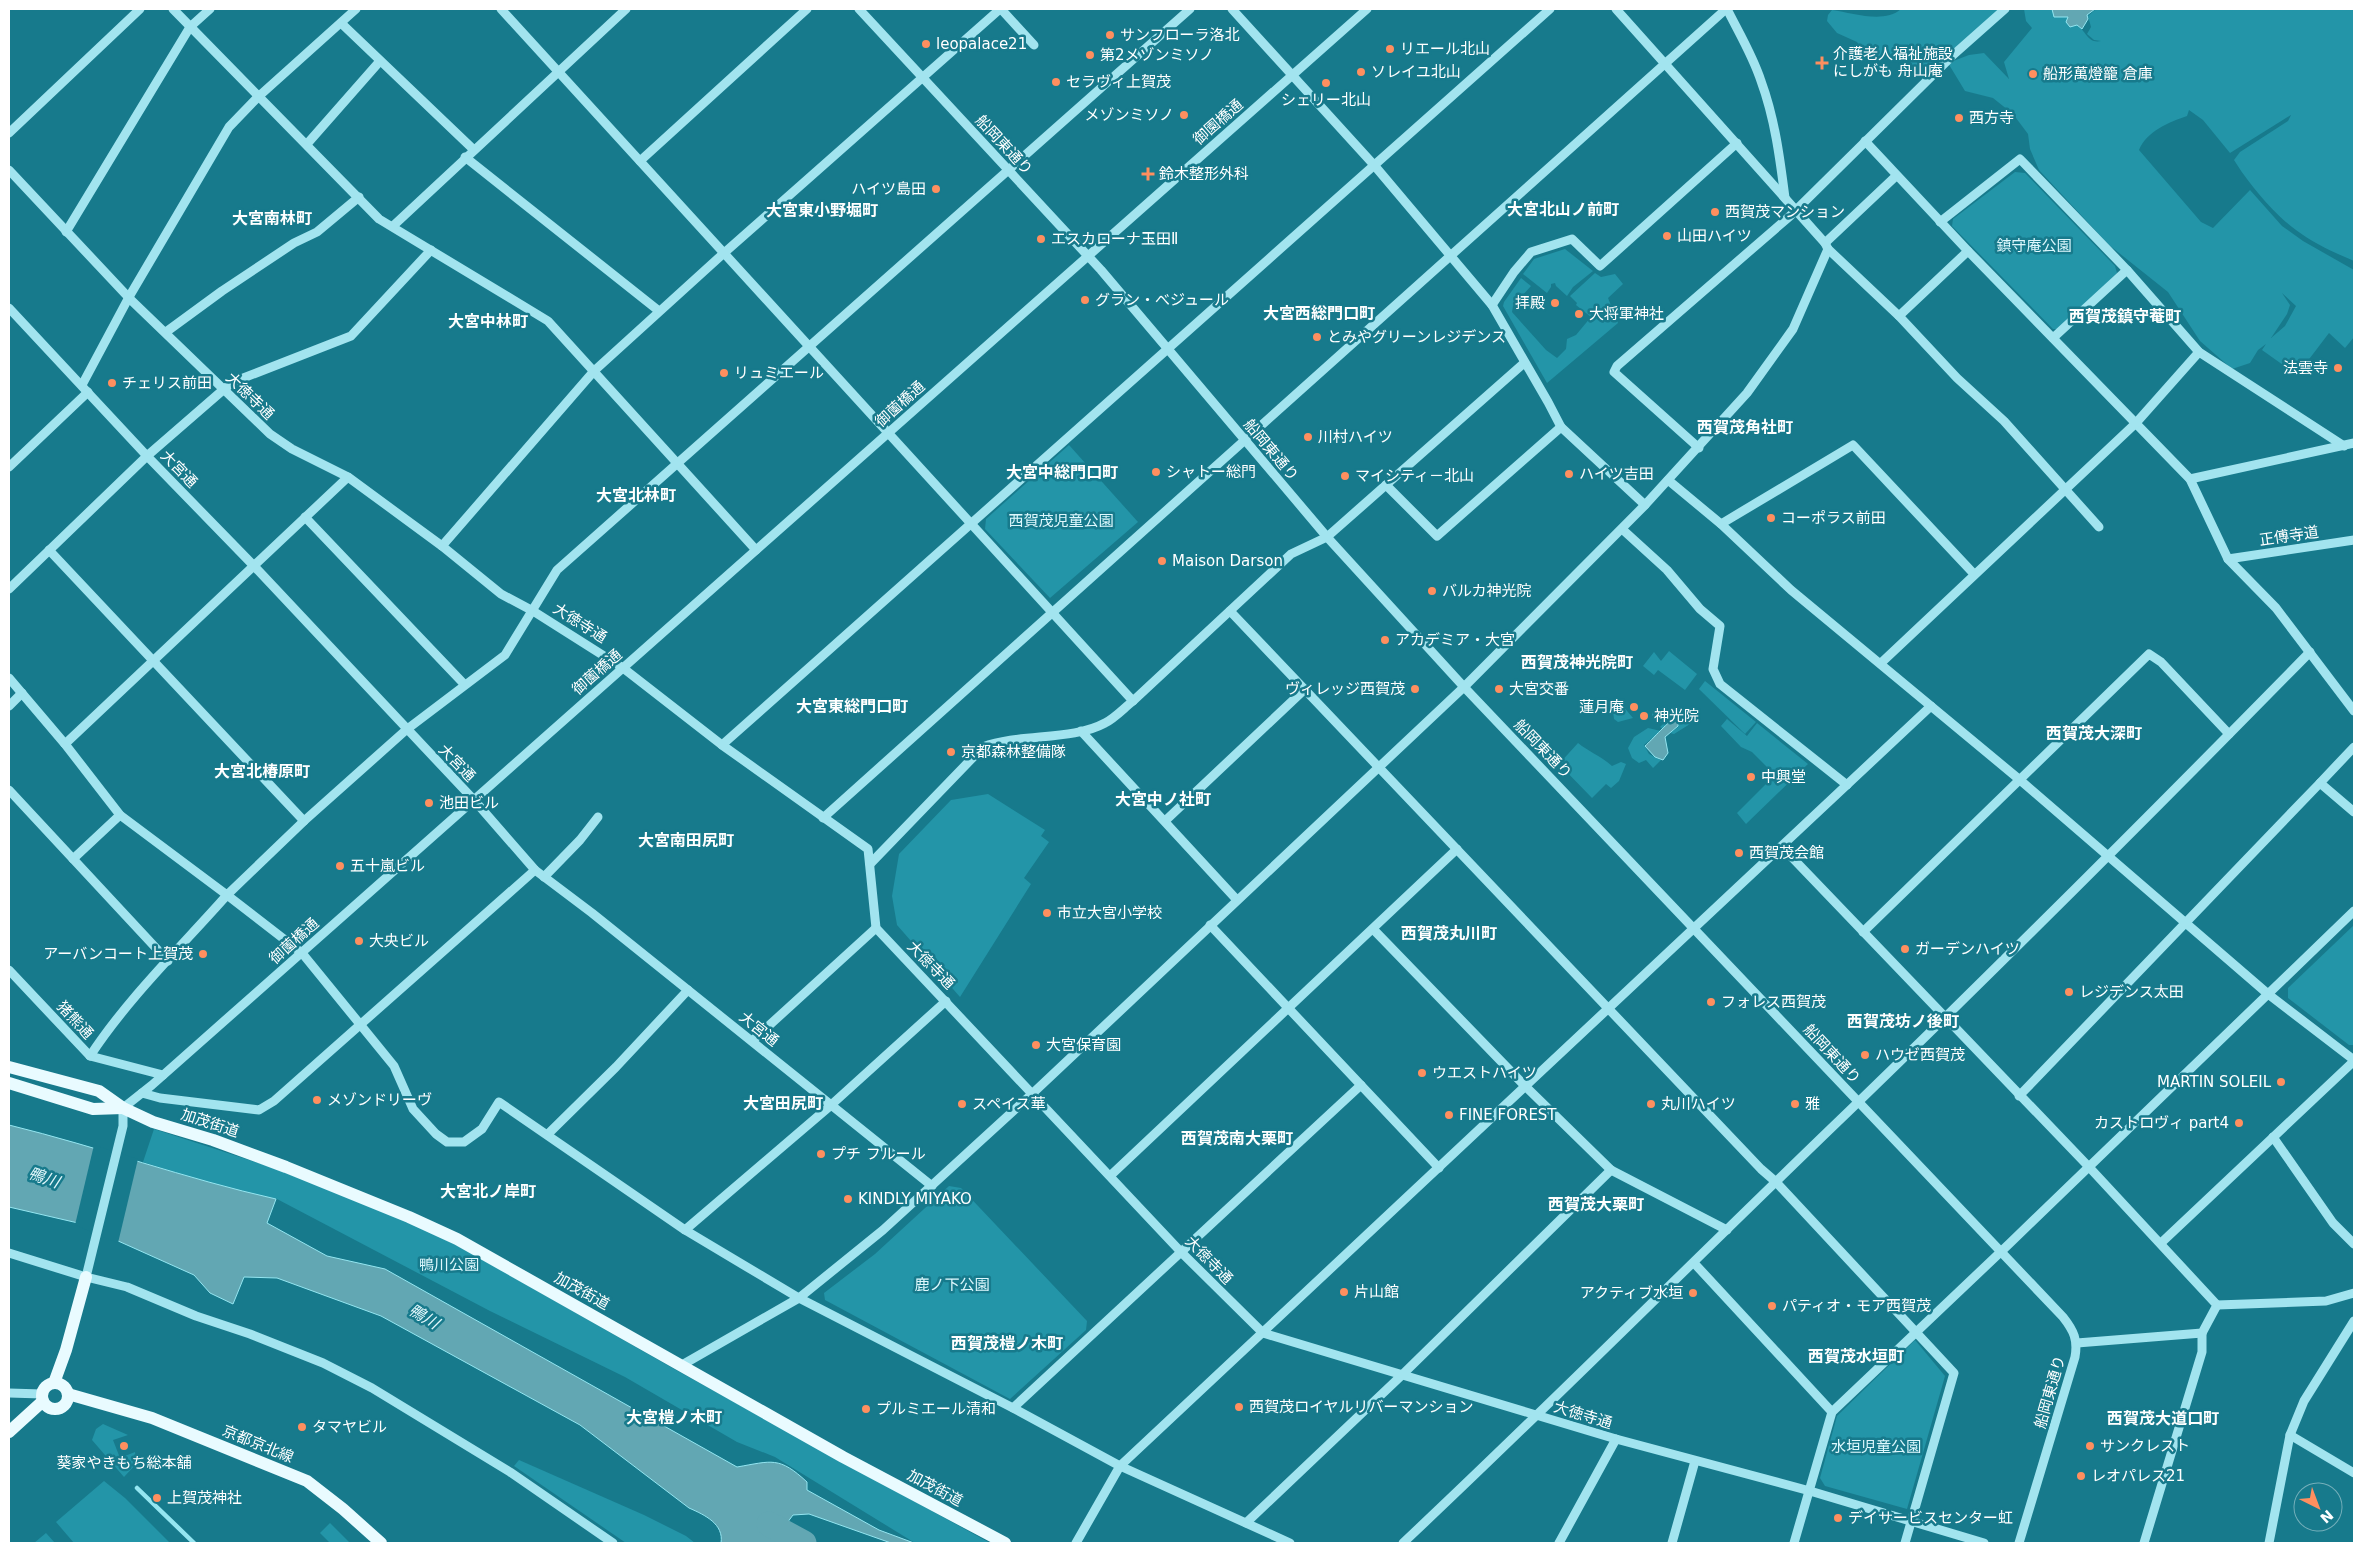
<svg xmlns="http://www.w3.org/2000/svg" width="2363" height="1552" font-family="'DejaVu Sans','Noto Sans JP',sans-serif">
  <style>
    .green { fill: #2395a8; fill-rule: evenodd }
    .water { fill: #62a7b3; stroke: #94e6f1 }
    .pier { fill: #177a8c }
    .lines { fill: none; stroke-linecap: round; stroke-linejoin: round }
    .stream { stroke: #94e6f1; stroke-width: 4.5 }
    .river { stroke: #62a7b3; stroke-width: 25 }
    .minor { stroke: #a2e4ef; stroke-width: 9 }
    .major { stroke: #e9fbff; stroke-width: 12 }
    .poi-dot { fill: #ff8f5f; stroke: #177a8c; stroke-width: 2 }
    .labels { text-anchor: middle; stroke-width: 5; stroke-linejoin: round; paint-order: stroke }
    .poi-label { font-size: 15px; fill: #fff; stroke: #177a8c; text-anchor: start }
    .street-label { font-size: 15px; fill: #fff; stroke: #177a8c }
    .park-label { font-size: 15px; fill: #def8fd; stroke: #177a8c }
    .neighbourhood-label { font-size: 16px; font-weight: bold; fill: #fff; stroke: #177a8c }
    .water-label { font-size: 16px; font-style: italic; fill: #e2f8fc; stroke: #177a8c }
  </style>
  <rect width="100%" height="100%" fill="#177a8c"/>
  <g class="green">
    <path d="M1901,9H2003L1962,48L1950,49L1924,75H1917C1906,49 1899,51 1874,61L1865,54L1857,42L1837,33L1827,21L1828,15L1832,10C1853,13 1884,24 1901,9Z"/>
    <path d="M2024,9H2052V11L2068,17L2069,26L2077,25C2086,31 2088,44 2101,41L2094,40L2087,34L2091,27L2088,16L2096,9H2354V261C2335,253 2313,243 2296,230C2274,214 2248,183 2234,160L2240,152L2288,121L2291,115L2230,153L2203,120L2189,110L2187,116C2169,122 2147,131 2139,150L2201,222L2213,228L2250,190L2282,226L2303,241L2354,270V337L2345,348L2329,333L2297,375L2262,350L2266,344L2258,350L2250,363L2232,369L2200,341L2168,292L2109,245L2039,170L2030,149L2028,134L2013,114L1993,98L1965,91L1948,63L1969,55L1984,53L2009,79L2004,62L2032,28L2026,21ZM2282,293L2296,306L2285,326L2271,338L2287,314L2290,305Z"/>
    <path d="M2015,172L2025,173L2115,266L2117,273L2061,329H2053L1952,226L1953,219Z"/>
    <path d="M1565,249L1593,271L1573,287L1567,296L1556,286L1555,283L1551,284V287L1547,293L1523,274L1534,259Z"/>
    <path d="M1595,273L1601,277L1615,274L1623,284L1608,298L1618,323L1547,383L1503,306L1504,302L1521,278L1531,286L1513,306L1512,312L1546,350L1557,358L1566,349L1567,339L1576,335L1591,317L1576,305L1577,303L1570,296Z"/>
    <path d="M1069,445L1138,522L1050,598L985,529L986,519Z"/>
    <path d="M1669,651L1697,674L1685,690L1658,670L1654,675L1643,666L1654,652L1661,661Z"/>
    <path d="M1705,681L1756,722L1745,734L1699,689Z"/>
    <path d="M1622,705L1633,718L1618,722L1614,719L1613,711Z"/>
    <circle cx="1659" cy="715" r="7"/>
    <path d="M1685,710L1692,720L1690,724L1674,734L1670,733L1678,727L1679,721L1676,717L1671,718L1663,729L1660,727L1672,715Z"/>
    <path d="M1727,719L1747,736L1757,723L1808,764L1746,824L1737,813L1775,775L1752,752L1741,747L1721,726Z"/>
    <path d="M1648,728L1661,731L1644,745L1649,754L1661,760L1653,768L1646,760L1639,763L1632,758L1628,748L1634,737Z"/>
    <path d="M1578,743C1589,752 1601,756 1612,766L1621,762L1626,764L1619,781L1611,788L1606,784L1592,798L1559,764Z"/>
    <path d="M988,794L1045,830L1041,836L1049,842L1024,878L1031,884L960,997L897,925L892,896L899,854L951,800Z"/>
    <path d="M2354,925V1045H2349L2288,998V988Z"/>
    <path d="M154,1129L271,1167L410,1222L462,1248L676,1370L990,1543H915L775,1457L737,1442L625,1377L490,1311L277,1199L211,1184L143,1162Z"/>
    <path d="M949,1186L961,1188L1087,1321L1086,1330L1010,1399L825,1300L824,1293L875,1254Z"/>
    <path d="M1915,1340L1945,1376L1907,1509L1825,1486L1820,1478L1837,1416Z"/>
    <path d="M103,1424L128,1435L113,1440L120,1458L135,1452L137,1463L124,1477L92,1440L96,1429Z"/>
    <path d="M519,1460L644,1515L686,1536L695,1543H626L514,1466Z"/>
    <path d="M104,1481L125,1498L170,1543H74L56,1522Z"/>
    <path d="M330,1523L350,1543H330L320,1533Z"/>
    <path d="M46,1533L55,1543H34Z"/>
  </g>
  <g class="water">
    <path d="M2052,9H2095L2087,15L2088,19L2082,29L2077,25L2070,27L2066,22L2068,17H2054Z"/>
    <path d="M1676,718L1678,721V726L1665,737L1668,753L1663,760L1655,757L1645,746C1652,740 1670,719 1676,718Z"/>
    <path d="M9,1125C99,1147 186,1179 276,1199L267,1223L327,1256L385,1269L737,1467C772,1461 779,1456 807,1482V1490L879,1530L914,1543H891L809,1514L793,1515L787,1523L800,1543H721C724,1524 705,1515 689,1508L580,1425L381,1316L277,1278L244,1277L233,1304L210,1293L194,1275L78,1223L9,1207Z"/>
  </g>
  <path class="pier" d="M94,1145L138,1159L118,1243L75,1225Z"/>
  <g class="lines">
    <path class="stream" d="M137,1488L194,1543"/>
    <path class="river" d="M769,1524L804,1543"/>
    <g class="minor">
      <path d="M173,9L379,219L548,321L756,550"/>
      <path d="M501,9L1133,701"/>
      <path d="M859,9L1101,270L1327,537L1464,687L2063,1317C2074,1331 2078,1340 2075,1357L2019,1543"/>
      <path d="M1001,9L1034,45"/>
      <path d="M1232,9L1374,165L1492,305L1548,402L1561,427L1645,505"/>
      <path d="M1727,9C1739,33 1753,56 1761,81C1775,119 1780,159 1785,198"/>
      <path d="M341,23L474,150"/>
      <path d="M9,133L140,9"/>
      <path d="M1865,141L1968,251L2190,479L2228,559L2276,608L2354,711"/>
      <path d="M307,144L380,61"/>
      <path d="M465,157L659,311"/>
      <path d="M640,161L807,9"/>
      <path d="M9,170L131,300L270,434L292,449L348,477L442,546L501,594L533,611L623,668L722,745L868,849L876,928L1181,1252L1263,1333L1616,1439L1810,1491L1984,1543"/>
      <path d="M1940,222L2020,159L2127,270L2199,352L2344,446"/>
      <path d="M393,226L626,9"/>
      <path d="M66,232L190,27L210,9"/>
      <path d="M1825,243L1896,176"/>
      <path d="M1828,249L1899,316L1957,378L2004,421L2099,527"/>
      <path d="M1492,305L1514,272L1531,252L1572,239L1600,266L1737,143"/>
      <path d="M9,308L147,456L254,566L474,800L535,870L592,913L932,1186"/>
      <path d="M1899,316L1968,251"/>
      <path d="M166,332L222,291L294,243L317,232L359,197"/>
      <path d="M2053,338L2127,270"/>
      <path d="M82,385L129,297L229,127L258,97L356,9"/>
      <path d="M1699,448L1614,372L1617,366L1790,216L1952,56L2005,9"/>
      <path d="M9,467L88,392"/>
      <path d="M2190,479L2354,443"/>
      <path d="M1668,480L1721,524L1791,590L2020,780L2268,994L2354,1060"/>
      <path d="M1386,485L1437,536L1561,427"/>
      <path d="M305,517L464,684"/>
      <path d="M1721,524L1853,445L1974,574"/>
      <path d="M1622,529L1667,570L1700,609L1720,626L1713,669L1720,684L1847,785"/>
      <path d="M442,546L594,371L724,253L1000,9"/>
      <path d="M49,550L304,821"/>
      <path d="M2228,559L2354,540"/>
      <path d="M9,589L147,456L223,390L233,382L351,336L431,250"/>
      <path d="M1230,611L1761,1169L1776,1182L1954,1373L1905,1543"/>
      <path d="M1881,663L2136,423L2199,352"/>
      <path d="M9,678L65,744L120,815L227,895L304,821L406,730L505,655L557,570L1190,9"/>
      <path d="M9,706L22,693"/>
      <path d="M1081,731L1237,900"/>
      <path d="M65,744L348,477"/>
      <path d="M722,745L1550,9"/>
      <path d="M2354,747L2320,783L2354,812"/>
      <path d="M9,790L168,961"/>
      <path d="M823,818L1726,9"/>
      <path d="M1165,821L1305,689"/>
      <path d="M1782,847L2089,1167L2217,1305L2202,1333L2077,1343"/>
      <path d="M73,859L120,815"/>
      <path d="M870,864L983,747C1020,733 1072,741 1105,723C1115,718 1124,708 1133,701L1291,554L1327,537L1524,363"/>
      <path d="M544,877L580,840L598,817"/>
      <path d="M1210,925L1439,1168"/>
      <path d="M1373,929L1526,1087L1611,1170L1727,1230"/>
      <path d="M1863,932L2149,654L2161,662L2229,734"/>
      <path d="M9,970L90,1056L163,1075"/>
      <path d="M752,1041L876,928"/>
      <path d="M90,1056C128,998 181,947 227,895L302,953L394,1066L413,1109L436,1134L447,1142H464L482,1129L499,1102L685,1230L799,1298L1013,1408L1120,1466L1290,1543"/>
      <path d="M142,1093L160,1098L259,1110L274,1101L535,870"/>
      <path d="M2019,1096L2320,783"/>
      <path d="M548,1134L616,1067L688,990"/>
      <path d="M2273,1137L2333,1223L2354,1244"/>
      <path d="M1110,1176L1457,849"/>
      <path d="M685,1230L830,1106L946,1001"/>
      <path d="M2161,1243L2354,1061"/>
      <path d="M9,1253L86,1277L127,1287L196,1316L250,1334L323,1363L372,1388L510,1472L613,1543"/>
      <path d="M1694,1263L1832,1412"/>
      <path d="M86,1277L123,1126V1108L152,1085L1367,9"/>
      <path d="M2217,1305L2326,1301L2354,1293"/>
      <path d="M682,1365L799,1298L883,1230L1033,1093L1464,687L1645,505L1747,393L1793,329L1828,249L1825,243L1616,9"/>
      <path d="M9,1393L42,1394"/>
      <path d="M1013,1408L1361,1085"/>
      <path d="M2290,1435L2354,1473"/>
      <path d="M1246,1523L1402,1375L1611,1170"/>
      <path d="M1076,1543L1120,1466L1931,706"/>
      <path d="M1403,1543C1553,1402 1699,1255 1848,1112C2004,961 2158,807 2310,652"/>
      <path d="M1559,1543L1616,1439"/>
      <path d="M1672,1543L1695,1461"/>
      <path d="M1794,1543L1832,1412L2009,1244L2354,911"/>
      <path d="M2144,1543L2202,1352V1333"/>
      <path d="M2269,1543L2290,1435L2304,1401L2354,1321"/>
    </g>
    <g class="major">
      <path d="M9,1067L99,1091L123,1108L153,1122L213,1140L286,1167L409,1217L457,1239L843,1457L1005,1543"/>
      <path d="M9,1083L93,1109L123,1108"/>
      <circle cx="55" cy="1396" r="13"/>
      <path d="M54,1383L66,1350L86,1277"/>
      <path d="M68,1394L152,1418L307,1481L343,1509L381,1543"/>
      <path d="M9,1432L43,1401"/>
    </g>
  </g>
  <g class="poi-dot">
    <circle cx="1110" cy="35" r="5"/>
    <circle cx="926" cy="44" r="5"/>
    <circle cx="1390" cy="49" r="5"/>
    <circle cx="1090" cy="55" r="5"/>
    <path d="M1819.5 55.5h5v5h5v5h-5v5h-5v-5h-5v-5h5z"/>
    <circle cx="1361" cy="72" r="5"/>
    <circle cx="2033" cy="74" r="5"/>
    <circle cx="1056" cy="82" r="5"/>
    <circle cx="1326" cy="83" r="5"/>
    <circle cx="1184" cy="115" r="5"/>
    <circle cx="1959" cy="118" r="5"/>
    <path d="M1145.5 166.5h5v5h5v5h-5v5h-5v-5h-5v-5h5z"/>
    <circle cx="936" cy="189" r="5"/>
    <circle cx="1715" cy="212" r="5"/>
    <circle cx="1667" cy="236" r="5"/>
    <circle cx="1041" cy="239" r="5"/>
    <circle cx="1085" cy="300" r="5"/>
    <circle cx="1555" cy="303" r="5"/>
    <circle cx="1579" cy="314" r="5"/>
    <circle cx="1317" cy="337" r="5"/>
    <circle cx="2338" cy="368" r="5"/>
    <circle cx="724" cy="373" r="5"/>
    <circle cx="112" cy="383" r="5"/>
    <circle cx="1308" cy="437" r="5"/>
    <circle cx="1156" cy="472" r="5"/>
    <circle cx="1569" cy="474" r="5"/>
    <circle cx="1345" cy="476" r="5"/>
    <circle cx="1771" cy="518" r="5"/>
    <circle cx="1162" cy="561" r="5"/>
    <circle cx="1432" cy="591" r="5"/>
    <circle cx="1385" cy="640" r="5"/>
    <circle cx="1415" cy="689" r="5"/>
    <circle cx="1499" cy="689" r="5"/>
    <circle cx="1634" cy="707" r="5"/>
    <circle cx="1644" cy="716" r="5"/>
    <circle cx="951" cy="752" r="5"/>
    <circle cx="1751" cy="777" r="5"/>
    <circle cx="429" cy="803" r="5"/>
    <circle cx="1739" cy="853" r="5"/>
    <circle cx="340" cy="866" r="5"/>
    <circle cx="1047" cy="913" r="5"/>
    <circle cx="359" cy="941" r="5"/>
    <circle cx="1905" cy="949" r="5"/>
    <circle cx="203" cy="954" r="5"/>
    <circle cx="2069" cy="992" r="5"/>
    <circle cx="1711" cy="1002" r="5"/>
    <circle cx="1036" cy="1045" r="5"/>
    <circle cx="1865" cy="1055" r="5"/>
    <circle cx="1422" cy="1073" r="5"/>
    <circle cx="2281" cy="1082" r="5"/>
    <circle cx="317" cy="1100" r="5"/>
    <circle cx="962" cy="1104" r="5"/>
    <circle cx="1651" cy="1104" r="5"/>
    <circle cx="1795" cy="1104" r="5"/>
    <circle cx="1449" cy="1115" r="5"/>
    <circle cx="2239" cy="1123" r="5"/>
    <circle cx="821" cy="1154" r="5"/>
    <circle cx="848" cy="1199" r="5"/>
    <circle cx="1344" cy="1292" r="5"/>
    <circle cx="1693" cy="1293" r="5"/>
    <circle cx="1772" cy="1306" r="5"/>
    <circle cx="1239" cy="1407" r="5"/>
    <circle cx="866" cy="1409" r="5"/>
    <circle cx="302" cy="1427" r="5"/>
    <circle cx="124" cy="1446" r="5"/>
    <circle cx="2090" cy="1446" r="5"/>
    <circle cx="2081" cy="1476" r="5"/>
    <circle cx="157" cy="1498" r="5"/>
    <circle cx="1838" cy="1518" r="5"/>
  </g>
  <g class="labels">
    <g class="poi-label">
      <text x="1120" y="40">サンフローラ洛北</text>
      <text x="936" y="49">leopalace21</text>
      <text x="1400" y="54">リエール北山</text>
      <text x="1833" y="59">介護老人福祉施設<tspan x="1833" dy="17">にしがも 舟山庵</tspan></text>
      <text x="1100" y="60">第2メゾンミソノ</text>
      <text x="1371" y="77">ソレイユ北山</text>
      <text x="2043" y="79">船形萬燈籠 倉庫</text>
      <text x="1066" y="87">セラヴィ上賀茂</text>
      <text x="1326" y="105" text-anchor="middle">シェリー北山</text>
      <text x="1174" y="120" text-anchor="end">メゾンミソノ</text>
      <text x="1969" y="123">西方寺</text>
      <text x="1159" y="179">鈴木整形外科</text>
      <text x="926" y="194" text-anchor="end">ハイツ島田</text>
      <text x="1725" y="217">西賀茂マンション</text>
      <text x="1677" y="241">山田ハイツ</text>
      <text x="1051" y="244">エスカローナ玉田Ⅱ</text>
      <text x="1095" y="305">グラン・べジュール</text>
      <text x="1545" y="308" text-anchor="end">拝殿</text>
      <text x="1589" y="319">大将軍神社</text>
      <text x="1327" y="342">とみやグリーンレジデンス</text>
      <text x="2328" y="373" text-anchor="end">法雲寺</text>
      <text x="734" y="378">リュミエール</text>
      <text x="122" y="388">チェリス前田</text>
      <text x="1318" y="442">川村ハイツ</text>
      <text x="1166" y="477">シャトー総門</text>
      <text x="1579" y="479">ハイツ吉田</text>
      <text x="1355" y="481">マイシティ－北山</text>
      <text x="1781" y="523">コーポラス前田</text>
      <text x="1172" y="566">Maison Darson</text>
      <text x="1442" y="596">バルカ神光院</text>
      <text x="1395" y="645">アカデミア・大宮</text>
      <text x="1405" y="694" text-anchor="end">ヴィレッジ西賀茂</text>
      <text x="1509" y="694">大宮交番</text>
      <text x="1624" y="712" text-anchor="end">蓮月庵</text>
      <text x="1654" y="721">神光院</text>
      <text x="961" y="757">京都森林整備隊</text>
      <text x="1761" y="782">中興堂</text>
      <text x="439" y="808">池田ビル</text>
      <text x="1749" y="858">西賀茂会館</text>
      <text x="350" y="871">五十嵐ビル</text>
      <text x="1057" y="918">市立大宮小学校</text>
      <text x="369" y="946">大央ビル</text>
      <text x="1915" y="954">ガーデンハイツ</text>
      <text x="193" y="959" text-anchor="end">アーバンコート上賀茂</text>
      <text x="2079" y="997">レジデンス太田</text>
      <text x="1721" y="1007">フォレス西賀茂</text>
      <text x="1046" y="1050">大宮保育園</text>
      <text x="1875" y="1060">ハウゼ西賀茂</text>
      <text x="1432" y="1078">ウエストハイツ</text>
      <text x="2271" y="1087" text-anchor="end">MARTIN SOLEIL</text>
      <text x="327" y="1105">メゾンドリーヴ</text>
      <text x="972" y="1109">スペイス華</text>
      <text x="1661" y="1109">丸川ハイツ</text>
      <text x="1805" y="1109">雅</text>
      <text x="1459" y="1120">FINE FOREST</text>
      <text x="2229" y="1128" text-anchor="end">カストロヴィ part4</text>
      <text x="831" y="1159">プチ フルール</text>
      <text x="858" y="1204">KINDLY MIYAKO</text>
      <text x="1354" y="1297">片山館</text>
      <text x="1683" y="1298" text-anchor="end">アクティブ水垣</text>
      <text x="1782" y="1311">パティオ・モア西賀茂</text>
      <text x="1249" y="1412">西賀茂ロイヤルリバーマンション</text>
      <text x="876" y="1414">プルミエール清和</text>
      <text x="312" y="1432">タマヤビル</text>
      <text x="2100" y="1451">サンクレスト</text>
      <text x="124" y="1468" text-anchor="middle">葵家やきもち総本舗</text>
      <text x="2091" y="1481">レオパレス21</text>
      <text x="167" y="1503">上賀茂神社</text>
      <text x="1848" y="1523">デイサービスセンター虹</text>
    </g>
    <g class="street-label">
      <text transform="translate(1218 122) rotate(-41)" y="5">御園橋通</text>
      <text transform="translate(1004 145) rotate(47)" y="5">船岡東通り</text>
      <text transform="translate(250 396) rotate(44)" y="5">大徳寺通</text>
      <text transform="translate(900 404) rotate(-42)" y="5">御薗橋通</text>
      <text transform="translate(1271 450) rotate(50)" y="5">船岡東通り</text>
      <text transform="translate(179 469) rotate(46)" y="5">大宮通</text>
      <text transform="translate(2289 536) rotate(-8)" y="5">正傅寺道</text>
      <text transform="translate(580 623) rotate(32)" y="5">大徳寺通</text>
      <text transform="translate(597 672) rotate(-41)" y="5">御薗橋通</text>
      <text transform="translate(1543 749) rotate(46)" y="5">船岡東通り</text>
      <text transform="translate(457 763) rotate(46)" y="5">大宮通</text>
      <text transform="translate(294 941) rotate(-42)" y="5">御薗橋通</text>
      <text transform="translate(931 965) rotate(46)" y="5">大徳寺通</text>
      <text transform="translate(75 1020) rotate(47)" y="5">猪熊通</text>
      <text transform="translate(759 1029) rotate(39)" y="5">大宮通</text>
      <text transform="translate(1832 1054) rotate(47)" y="5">船岡東通り</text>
      <text transform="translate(210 1123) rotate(18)" y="5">加茂街道</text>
      <text transform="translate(1209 1260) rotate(46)" y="5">大徳寺通</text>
      <text transform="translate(582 1291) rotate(29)" y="5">加茂街道</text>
      <text transform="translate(2050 1392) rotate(-74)" y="5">船岡東通り</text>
      <text transform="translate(1583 1415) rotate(17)" y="5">大徳寺通</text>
      <text transform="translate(258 1444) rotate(22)" y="5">京都京北線</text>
      <text transform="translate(935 1488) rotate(28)" y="5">加茂街道</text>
    </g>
    <g class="park-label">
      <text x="2034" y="251">鎮守庵公園</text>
      <text x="1061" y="526">西賀茂児童公園</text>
      <text x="449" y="1270">鴨川公園</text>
      <text x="952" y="1290">鹿ノ下公園</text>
      <text x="1876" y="1452">水垣児童公園</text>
    </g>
    <g class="neighbourhood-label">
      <text x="1563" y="215">大宮北山ノ前町</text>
      <text x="822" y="216">大宮東小野堀町</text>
      <text x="272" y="224">大宮南林町</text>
      <text x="1319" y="319">大宮西総門口町</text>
      <text x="2125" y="322">西賀茂鎮守菴町</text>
      <text x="488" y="327">大宮中林町</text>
      <text x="1745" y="433">西賀茂角社町</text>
      <text x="1062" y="478">大宮中総門口町</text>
      <text x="636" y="501">大宮北林町</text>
      <text x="1577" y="668">西賀茂神光院町</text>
      <text x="852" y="712">大宮東総門口町</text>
      <text x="2094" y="739">西賀茂大深町</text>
      <text x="262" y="777">大宮北椿原町</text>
      <text x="1163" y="805">大宮中ノ社町</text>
      <text x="686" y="846">大宮南田尻町</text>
      <text x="1449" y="939">西賀茂丸川町</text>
      <text x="1903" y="1027">西賀茂坊ノ後町</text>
      <text x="783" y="1109">大宮田尻町</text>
      <text x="1237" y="1144">西賀茂南大栗町</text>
      <text x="488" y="1197">大宮北ノ岸町</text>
      <text x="1596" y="1210">西賀茂大栗町</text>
      <text x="1007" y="1349">西賀茂榿ノ木町</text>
      <text x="1856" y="1362">西賀茂水垣町</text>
      <text x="674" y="1423">大宮榿ノ木町</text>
      <text x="2163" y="1424">西賀茂大道口町</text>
    </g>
    <g class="water-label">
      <text transform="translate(44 1177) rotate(19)" y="6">鴨川</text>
      <text transform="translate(424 1316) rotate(31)" y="6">鴨川</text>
    </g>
  </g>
  <rect width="2363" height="1552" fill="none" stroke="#ffffff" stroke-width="20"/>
  <g transform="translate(2318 1507) rotate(138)"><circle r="24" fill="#177a8c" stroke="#74afba"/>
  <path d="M0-4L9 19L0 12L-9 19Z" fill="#ff8f5f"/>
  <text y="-8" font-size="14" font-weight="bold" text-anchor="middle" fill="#ffffff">N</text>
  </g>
</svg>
